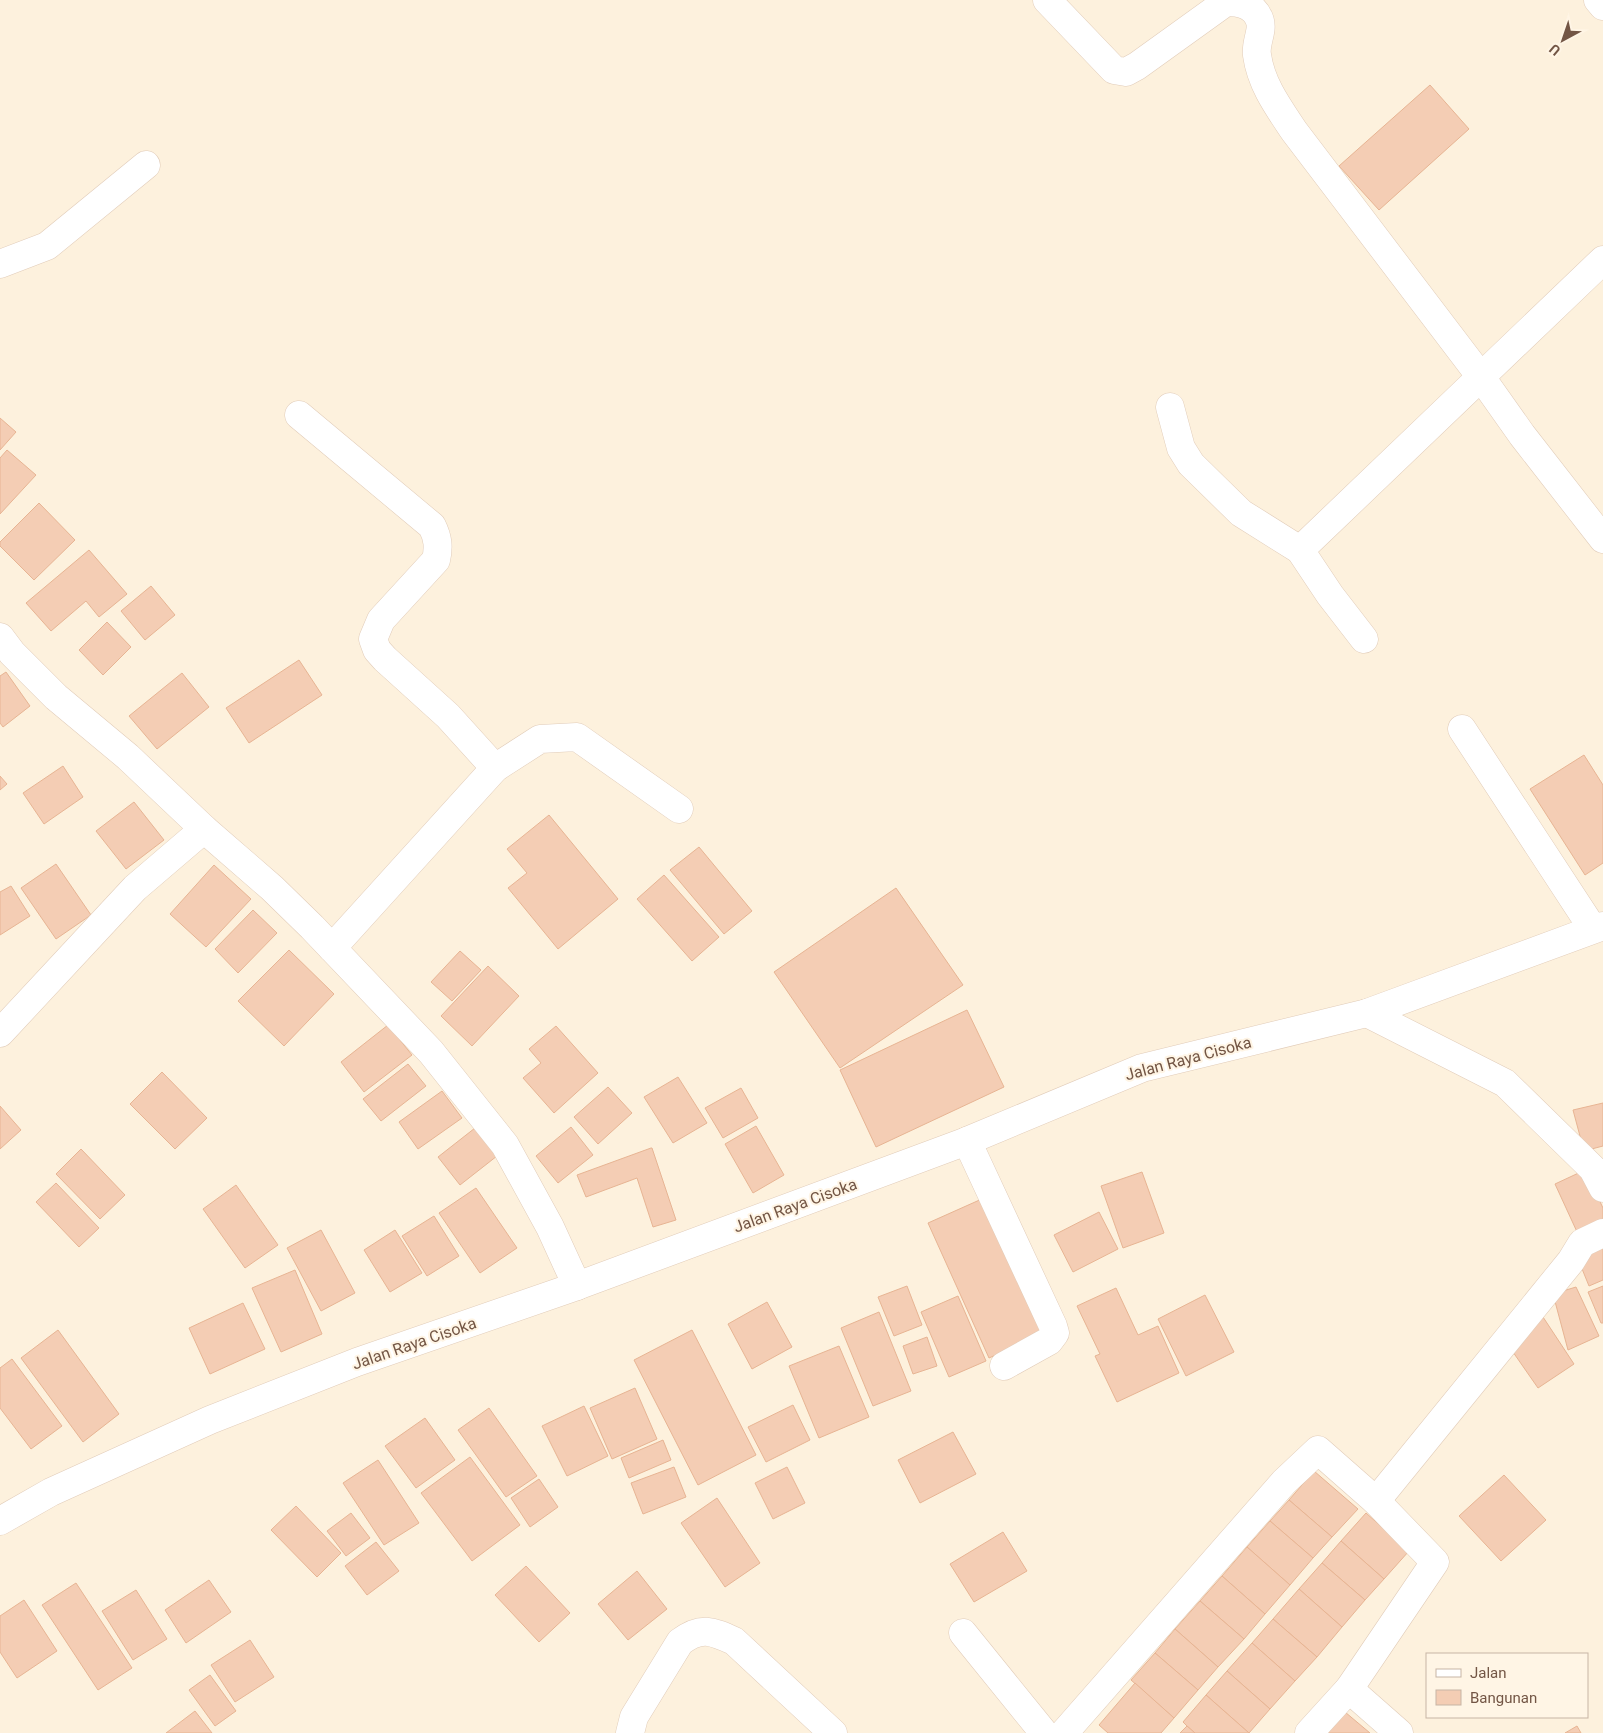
<svg xmlns="http://www.w3.org/2000/svg" width="1603" height="1733" font-family="Roboto,sans-serif">
  <style>
    .building { fill: #f4cdb4; stroke: #e7b493 }
    .lines { fill: none; stroke-linecap: round; stroke-linejoin: round }
    .minor-casing { stroke: #e1ccb9; stroke-width: 29 }
    .tertiary-casing { stroke: #e1ccb9; stroke-width: 29 }
    .minor { stroke: #fff; stroke-width: 28 }
    .tertiary { stroke: #fff; stroke-width: 28 }
    .labels { text-anchor: middle; stroke-width: 4; stroke-linejoin: round; paint-order: stroke }
    .street-label { font-size: 16px; fill: #735645; stroke: #fff5e5 }
  </style>
  <rect width="100%" height="100%" fill="#fdf1dd"/>
  <g class="building">
    <path d="M1430,85L1469,129L1379,210L1339,166Z"/>
    <path d="M0,418L16,432L0,450Z"/>
    <path d="M7,450L36,475L0,514V458Z"/>
    <path d="M39,503L75,540L34,580L0,546V542Z"/>
    <path d="M89,550L127,594L99,617L86,601L51,631L26,603Z"/>
    <path d="M151,586L175,615L145,640L121,611Z"/>
    <path d="M107,622L131,647L103,675L79,650Z"/>
    <path d="M299,660L322,695L249,743L226,708Z"/>
    <path d="M6,672L30,706L3,727L0,723V676Z"/>
    <path d="M182,673L209,707L157,749L129,716Z"/>
    <path d="M1584,755L1603,785V863L1585,875L1530,789Z"/>
    <path d="M63,766L83,797L44,824L23,793Z"/>
    <path d="M0,776L7,784L0,790Z"/>
    <path d="M134,802L164,840L126,869L96,831Z"/>
    <path d="M549,815L618,899L558,949L508,888L527,873L507,849Z"/>
    <path d="M699,847L752,911L724,934L670,870Z"/>
    <path d="M56,864L91,915L56,939L21,888Z"/>
    <path d="M214,865L251,899L206,947L170,914Z"/>
    <path d="M664,875L719,937L692,961L637,899Z"/>
    <path d="M11,886L30,916L0,935V892Z"/>
    <path d="M896,888L963,985L840,1068L774,972Z"/>
    <path d="M253,910L277,933L238,973L215,949Z"/>
    <path d="M289,950L334,994L284,1046L238,1001Z"/>
    <path d="M460,951L481,970L452,1001L431,982Z"/>
    <path d="M488,966L519,996L472,1046L441,1016Z"/>
    <path d="M967,1010L1004,1087L876,1147L840,1070Z"/>
    <path d="M388,1025L412,1055L364,1092L341,1062Z"/>
    <path d="M556,1026L598,1073L554,1113L523,1078L541,1063L529,1049Z"/>
    <path d="M408,1064L426,1086L381,1121L363,1099Z"/>
    <path d="M162,1072L207,1118L175,1149L130,1104Z"/>
    <path d="M678,1077L707,1123L673,1143L644,1097Z"/>
    <path d="M608,1087L632,1113L598,1144L574,1117Z"/>
    <path d="M741,1088L758,1118L723,1138L705,1108Z"/>
    <path d="M442,1091L462,1118L418,1149L399,1122Z"/>
    <path d="M1603,1103V1146L1584,1151L1573,1110Z"/>
    <path d="M0,1106L21,1130L0,1149Z"/>
    <path d="M756,1126L784,1175L753,1193L725,1144Z"/>
    <path d="M571,1127L593,1155L558,1183L536,1156Z"/>
    <path d="M475,1128L497,1156L460,1185L438,1157Z"/>
    <path d="M651,1148H652L676,1220L653,1227L637,1178L586,1197L577,1175Z"/>
    <path d="M81,1149L125,1195L100,1219L56,1174Z"/>
    <path d="M1585,1170L1603,1208V1222L1578,1234L1555,1184Z"/>
    <path d="M1142,1172L1164,1233L1123,1248L1101,1186Z"/>
    <path d="M56,1183L99,1228L79,1247L36,1202Z"/>
    <path d="M236,1185L278,1245L245,1268L203,1209Z"/>
    <path d="M476,1188L517,1248L480,1273L439,1213Z"/>
    <path d="M984,1198L1045,1333L989,1358L928,1223Z"/>
    <path d="M1099,1212L1118,1249L1073,1272L1054,1235Z"/>
    <path d="M434,1216L459,1256L427,1276L402,1236Z"/>
    <path d="M321,1230L355,1293L321,1311L287,1248Z"/>
    <path d="M395,1230L422,1273L390,1292L364,1250Z"/>
    <path d="M1603,1243V1280L1589,1286L1576,1254Z"/>
    <path d="M295,1270L322,1334L281,1352L252,1288Z"/>
    <path d="M907,1286L922,1325L894,1336L878,1297Z"/>
    <path d="M1603,1286V1323H1601L1588,1292Z"/>
    <path d="M1576,1287L1599,1336L1568,1350L1553,1294Z"/>
    <path d="M1116,1288L1138,1335L1158,1326L1179,1373L1117,1402L1095,1356L1100,1354L1077,1306Z"/>
    <path d="M1205,1295L1234,1352L1186,1376L1158,1319Z"/>
    <path d="M958,1296L986,1361L949,1377L921,1312Z"/>
    <path d="M767,1302L792,1347L752,1369L728,1324Z"/>
    <path d="M243,1303L265,1349L210,1374L189,1328Z"/>
    <path d="M879,1312L911,1391L873,1406L841,1328Z"/>
    <path d="M1543,1317L1574,1364L1538,1388L1506,1342Z"/>
    <path d="M58,1330L119,1414L83,1442L21,1358Z"/>
    <path d="M692,1330L756,1455L698,1485L634,1360Z"/>
    <path d="M927,1337L937,1366L913,1374L903,1346Z"/>
    <path d="M839,1346L869,1417L819,1438L789,1366Z"/>
    <path d="M12,1359L62,1426L31,1449L0,1408V1368Z"/>
    <path d="M635,1388L657,1439L612,1459L590,1408Z"/>
    <path d="M793,1405L810,1440L766,1462L748,1427Z"/>
    <path d="M584,1406L608,1456L567,1476L542,1426Z"/>
    <path d="M489,1408L537,1476L506,1497L458,1430Z"/>
    <path d="M425,1418L455,1460L416,1488L385,1446Z"/>
    <path d="M953,1432L976,1474L920,1503L898,1460Z"/>
    <path d="M663,1440L671,1460L629,1478L621,1458Z"/>
    <path d="M470,1457L520,1525L472,1561L421,1493Z"/>
    <path d="M378,1460L419,1523L384,1545L343,1483Z"/>
    <path d="M674,1467L686,1497L643,1514L631,1483Z"/>
    <path d="M787,1467L805,1503L773,1519L755,1483Z"/>
    <path d="M1314,1471L1358,1509L1332,1537L1289,1500Z"/>
    <path d="M1504,1475L1546,1520L1501,1561L1459,1516Z"/>
    <path d="M539,1479L558,1507L530,1527L511,1498Z"/>
    <path d="M717,1498L760,1563L725,1587L681,1523Z"/>
    <path d="M1289,1500L1332,1537L1313,1558L1270,1521Z"/>
    <path d="M296,1506L341,1553L317,1577L271,1530Z"/>
    <path d="M351,1513L370,1538L346,1556L327,1531Z"/>
    <path d="M1366,1513L1409,1551L1384,1579L1341,1541Z"/>
    <path d="M1270,1521L1313,1558L1290,1585L1247,1547Z"/>
    <path d="M1003,1532L1027,1571L974,1602L950,1564Z"/>
    <path d="M1341,1541L1384,1579L1365,1600L1322,1563Z"/>
    <path d="M376,1542L399,1571L367,1595L345,1566Z"/>
    <path d="M1247,1547L1290,1585L1265,1614L1222,1576Z"/>
    <path d="M1322,1563L1365,1600L1342,1627L1299,1589Z"/>
    <path d="M526,1566L570,1613L539,1642L495,1595Z"/>
    <path d="M637,1571L667,1609L628,1640L598,1604Z"/>
    <path d="M1222,1576L1265,1614L1244,1639L1200,1601Z"/>
    <path d="M209,1580L231,1612L186,1643L165,1610Z"/>
    <path d="M76,1583L132,1668L98,1690L42,1605Z"/>
    <path d="M1299,1589L1342,1627L1317,1657L1273,1619Z"/>
    <path d="M136,1590L167,1639L133,1660L102,1611Z"/>
    <path d="M24,1600L57,1651L17,1678L0,1652V1616Z"/>
    <path d="M1200,1601L1244,1639L1218,1667L1175,1629Z"/>
    <path d="M1273,1619L1317,1657L1295,1681L1252,1643Z"/>
    <path d="M1175,1629L1218,1667L1198,1690L1155,1653Z"/>
    <path d="M250,1640L274,1677L235,1702L211,1665Z"/>
    <path d="M1252,1643L1295,1681L1270,1709L1227,1671Z"/>
    <path d="M1155,1653L1198,1690L1174,1718L1131,1680Z"/>
    <path d="M1227,1671L1270,1709L1249,1733L1206,1695Z"/>
    <path d="M210,1675L236,1711L215,1726L189,1690Z"/>
    <path d="M1135,1683L1174,1718L1161,1733H1108L1099,1725Z"/>
    <path d="M1206,1695L1249,1733H1195L1187,1726L1183,1722Z"/>
    <path d="M195,1711L212,1733H166Z"/>
    <path d="M1345,1712L1370,1733H1327Z"/>
    <path d="M1187,1726L1195,1733H1180Z"/>
    <path d="M1577,1726L1581,1733H1565Z"/>
  </g>
  <g class="lines">
    <g class="minor-casing">
      <g id="minor">
        <path d="M1047,0L1114,70L1126,72L1137,66L1226,2C1240,2 1255,5 1260,21C1263,31 1255,44 1257,55C1261,84 1278,107 1294,131L1481,377L1522,435L1603,539"/>
        <path d="M1598,0L1603,6"/>
        <path d="M0,264L47,246L146,165"/>
        <path d="M1170,407L1181,448L1191,464L1241,513L1300,550L1330,595L1364,639"/>
        <path d="M299,415L432,526C438,538 439,547 436,560L381,620L373,639L377,650L385,659L448,716L495,768"/>
        <path d="M1300,550L1603,260"/>
        <path d="M0,637L12,653L56,697L128,757L204,829L272,888L312,927L431,1052L505,1145L550,1227L577,1286"/>
        <path d="M1462,729L1593,929"/>
        <path d="M332,948L495,768L540,739L577,737L679,809"/>
        <path d="M1367,1013L1505,1083L1593,1169L1603,1188"/>
        <path d="M0,1033L135,888L204,829"/>
        <path d="M967,1141L1053,1326L1055,1333L1049,1341L1004,1366"/>
        <path d="M1376,1501L1571,1261L1582,1243L1603,1233"/>
        <path d="M963,1633L1044,1733"/>
        <path d="M1349,1689L1399,1733"/>
        <path d="M630,1733L634,1717L680,1642C701,1626 712,1631 734,1641L833,1733"/>
        <path d="M1064,1733L1284,1482L1318,1450L1376,1501L1435,1562L1349,1689L1309,1733"/>
      </g>
    </g>
    <g class="tertiary-casing">
      <path id="tertiary" d="M0,1521L51,1492L210,1420L357,1362L577,1286L967,1141L1142,1068L1367,1013L1603,926"/>
    </g>
    <use href="#minor" class="minor"/>
    <use href="#tertiary" class="tertiary"/>
  </g>
  <g class="labels">
    <g class="street-label">
      <text transform="translate(1188 1058) rotate(-15)" y="6">Jalan Raya Cisoka</text>
      <text transform="translate(795 1205) rotate(-20)" y="6">Jalan Raya Cisoka</text>
      <text transform="translate(414 1343) rotate(-19)" y="6">Jalan Raya Cisoka</text>
    </g>
  </g>
  <rect x="1426" y="1653" width="162" height="65" fill="#fff5e5" stroke="#c7b5a5"/>
  <rect x="1436" y="1669" width="25" height="8" fill="#ffffff" stroke="#c7b5a5"/>
  <text x="1470" y="1678" font-size="15" fill="#735645">Jalan</text>
  <rect x="1436" y="1690" width="25" height="15" fill="#f4cdb4" stroke="#c7b5a5"/>
  <text x="1470" y="1703" font-size="15" fill="#735645">Bangunan</text>
  <g transform="translate(1563 40) rotate(220)" stroke="#fff5e5" stroke-width="4" paint-order="stroke">
  <path d="M0-4L9 19L0 12L-9 19Z" fill="#735645"/>
  <text y="-8" font-size="14" font-weight="bold" text-anchor="middle" fill="#735645">U</text>
  </g>
</svg>
